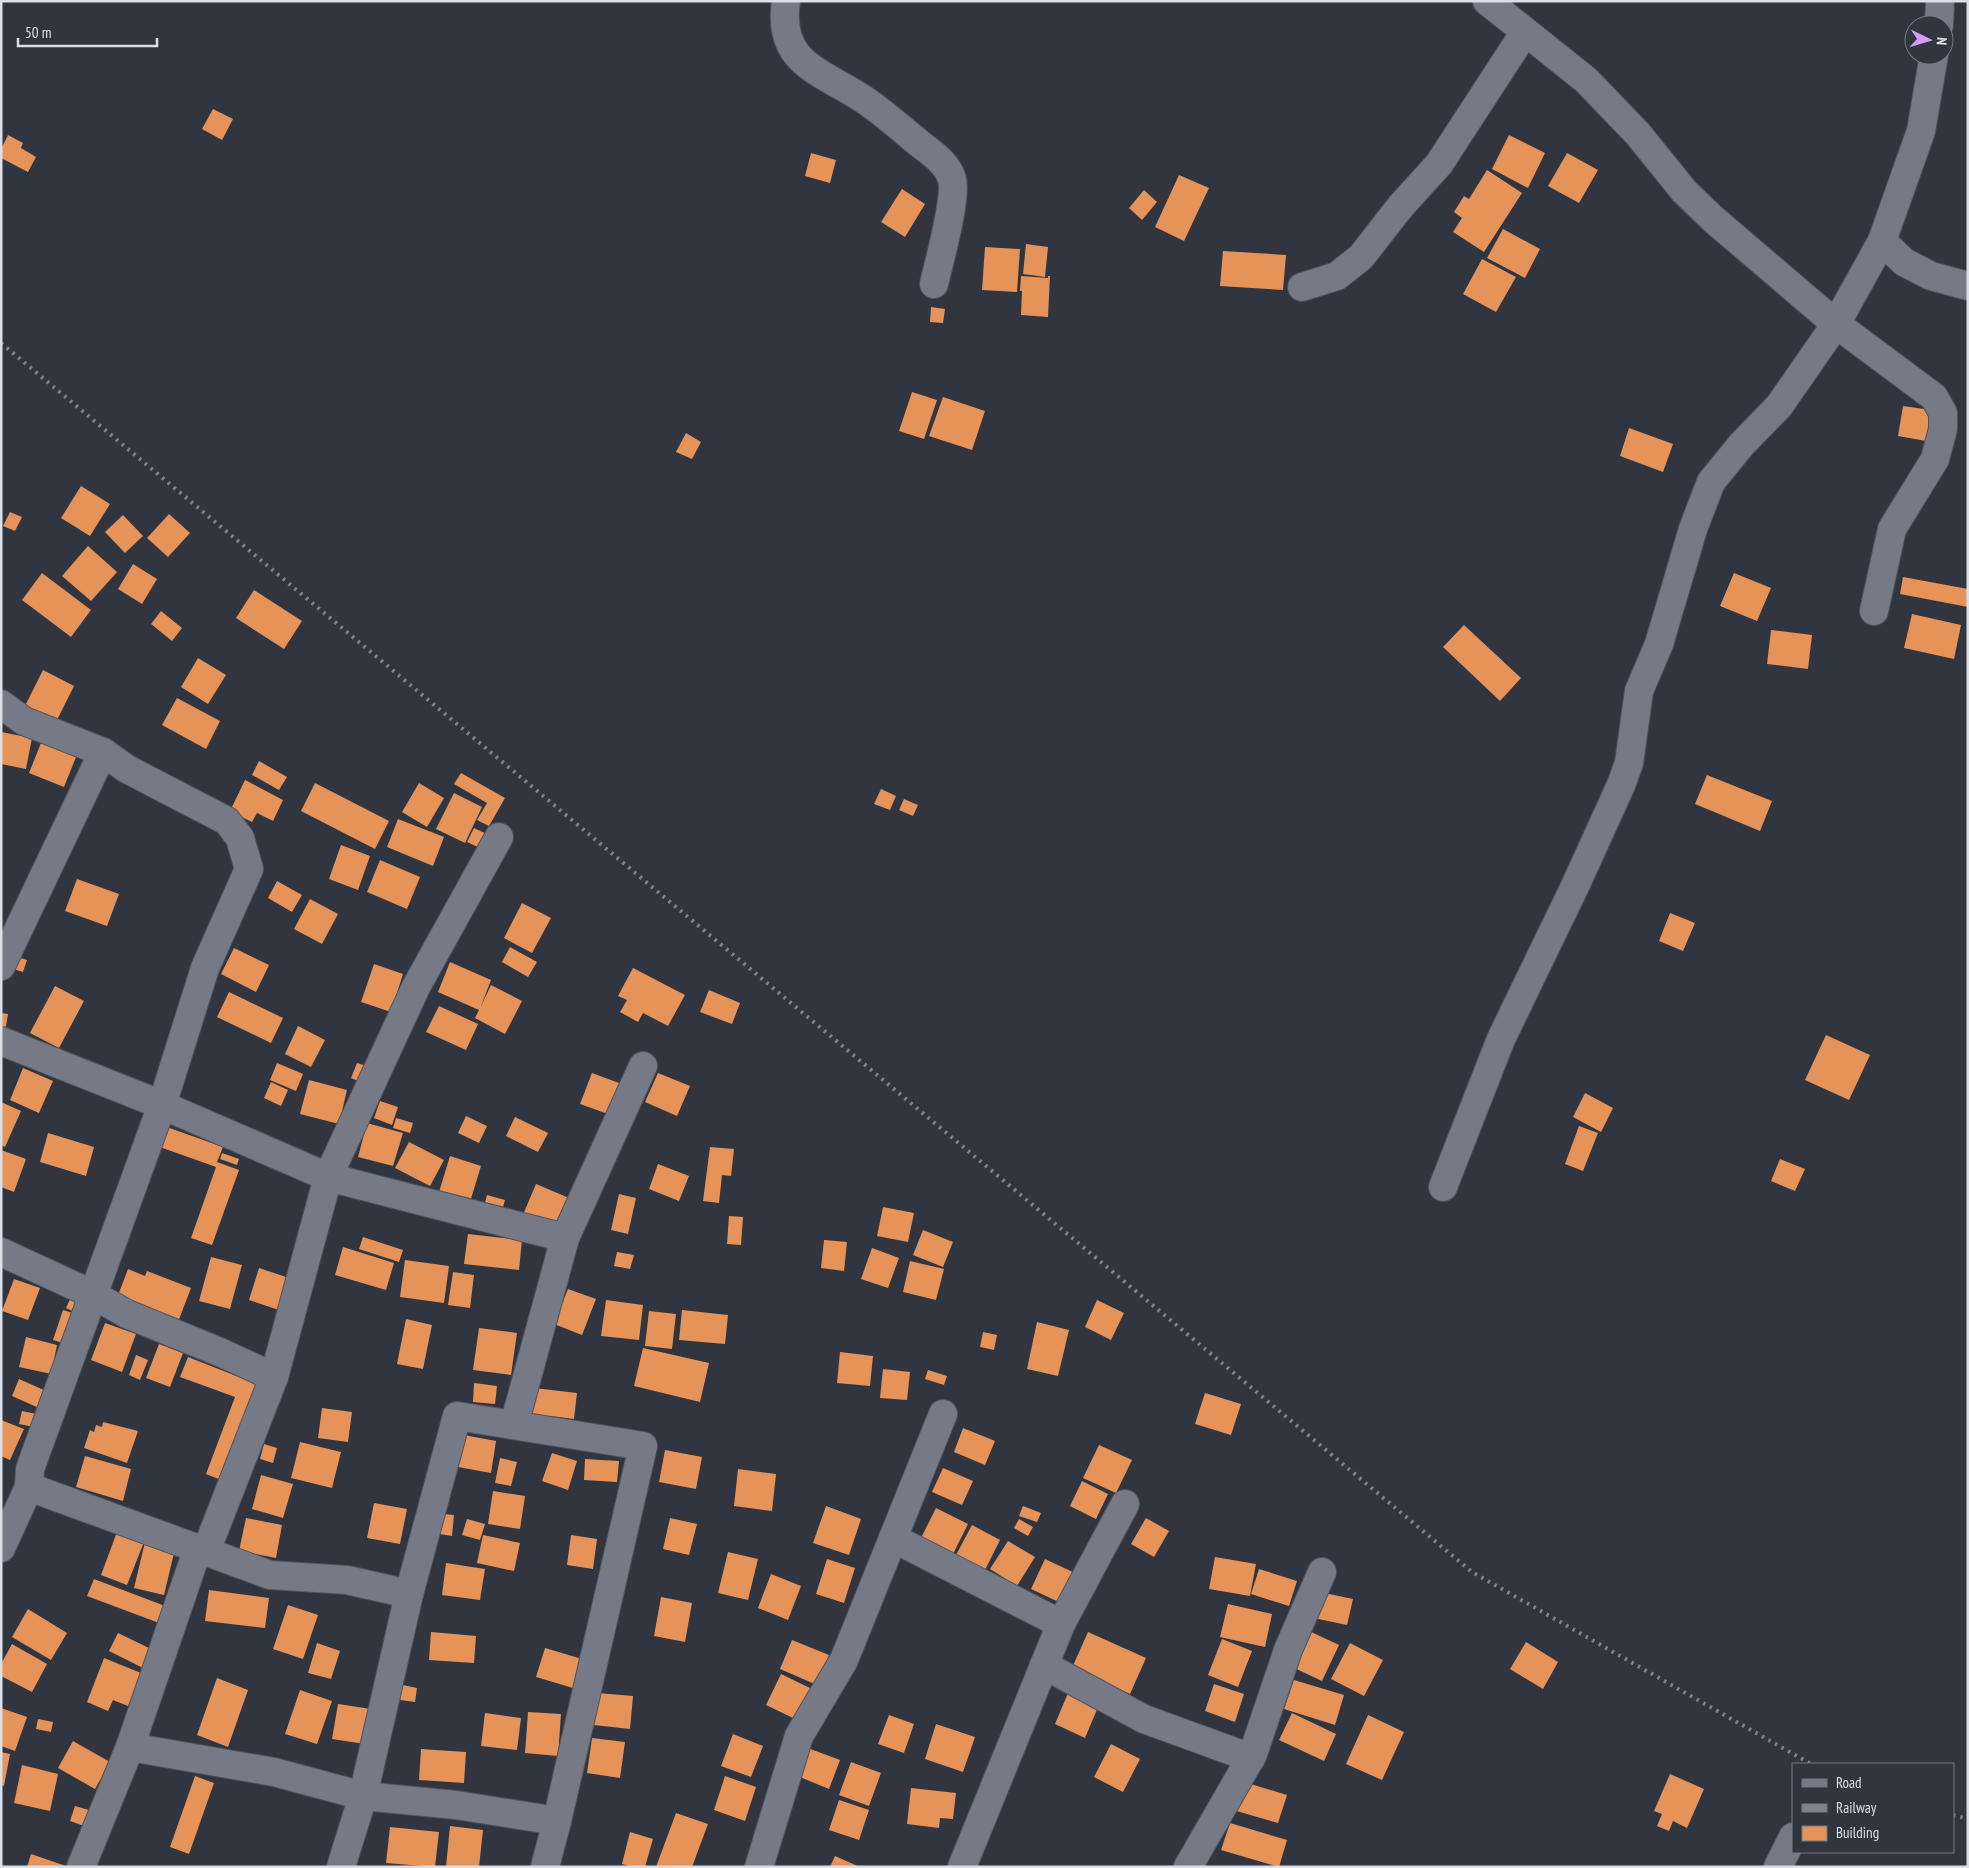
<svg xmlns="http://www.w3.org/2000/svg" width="1969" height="1868" font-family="'PT Sans Narrow',sans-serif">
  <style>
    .building { fill: #e69359 }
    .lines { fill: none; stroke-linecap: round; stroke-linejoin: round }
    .minor-casing { stroke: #4f535c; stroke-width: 30 }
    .minor { stroke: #757a86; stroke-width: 28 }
    .rail { stroke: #7e828a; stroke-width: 4; stroke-dasharray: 2.5 5; stroke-linecap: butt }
  </style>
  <rect width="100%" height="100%" fill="#30353f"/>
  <g class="building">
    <path d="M213,109L233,119L222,140L202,129Z"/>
    <path d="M8,135L23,143L21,148L36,157L28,172L1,158V149Z"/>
    <path d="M1509,135L1545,153L1528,188L1492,169Z"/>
    <path d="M811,153L836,160L830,183L805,176Z"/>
    <path d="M1567,153L1598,170L1579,203L1548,186Z"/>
    <path d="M1487,170L1522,193L1484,252L1453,232L1462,218L1454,212L1464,196L1469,199Z"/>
    <path d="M1179,175L1209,188L1184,241L1155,227Z"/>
    <path d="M902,189L925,204L905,237L881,222Z"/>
    <path d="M1144,190L1157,202L1142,220L1129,208Z"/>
    <path d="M1503,229L1540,249L1525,278L1487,258Z"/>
    <path d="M1026,244L1048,247L1045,277L1023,274Z"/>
    <path d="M985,247L1020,249L1017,292L982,290Z"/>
    <path d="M1223,251L1286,255L1283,290L1220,286Z"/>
    <path d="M1482,259L1516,277L1496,312L1463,294Z"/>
    <path d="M1021,276L1048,278V276H1050L1048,317L1021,315L1022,291H1020Z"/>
    <path d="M931,307L945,309L943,323L930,322Z"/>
    <path d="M912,392L937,400L924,439L899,431Z"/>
    <path d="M943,397L985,411L972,450L929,436Z"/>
    <path d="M1903,406L1931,410L1926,441L1898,436Z"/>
    <path d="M1629,428L1673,444L1663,472L1620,456Z"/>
    <path d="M686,433L701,442L692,459L676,452Z"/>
    <path d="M81,486L110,504L90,536L61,518Z"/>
    <path d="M10,512L22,517L15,531L3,526Z"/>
    <path d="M169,514L190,533L168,557L147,538Z"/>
    <path d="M123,515L143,536L125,553L105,532Z"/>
    <path d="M88,546L117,572L91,601L62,576Z"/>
    <path d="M133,564L157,579L142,604L118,589Z"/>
    <path d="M42,573L91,610L71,637L22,600Z"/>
    <path d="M1734,573L1771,588L1757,621L1720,606Z"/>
    <path d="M1903,577L1968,589V607L1900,594Z"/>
    <path d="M254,590L302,621L284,649L236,618Z"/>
    <path d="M161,611L182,628L172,641L151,624Z"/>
    <path d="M1912,614L1961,625L1954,659L1904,648Z"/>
    <path d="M1464,625L1521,678L1500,701L1443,647Z"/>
    <path d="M1771,630L1812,635L1808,669L1767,664Z"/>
    <path d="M198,658L226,675L208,704L181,687Z"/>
    <path d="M43,670L74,686L55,724L24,708Z"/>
    <path d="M177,698L220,721L206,749L162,725Z"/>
    <path d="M1,732L32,738L26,769L1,764Z"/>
    <path d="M41,743L76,757L64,787L29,773Z"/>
    <path d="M259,761L287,777L279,790L252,775Z"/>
    <path d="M461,773L505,798L489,826L477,820L487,803L454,784Z"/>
    <path d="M1707,775L1772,801L1760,831L1695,804Z"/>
    <path d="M245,780L283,800L273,821L257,813L252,822L230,811Z"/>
    <path d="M315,783L389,821L375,849L301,811Z"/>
    <path d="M419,783L444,798L427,827L402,812Z"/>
    <path d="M881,789L896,796L890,810L874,804Z"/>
    <path d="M454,793L482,807L465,843L436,829Z"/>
    <path d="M904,799L918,805L913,816L899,810Z"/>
    <path d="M398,819L444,837L433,866L387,847Z"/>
    <path d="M474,828L489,835L482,849L467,842Z"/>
    <path d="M341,845L370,856L358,890L329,879Z"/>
    <path d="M380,860L420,877L407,909L367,892Z"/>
    <path d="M77,879L119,894L107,926L65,911Z"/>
    <path d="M277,881L302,895L292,912L268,898Z"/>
    <path d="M310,899L338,914L322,944L294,929Z"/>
    <path d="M522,903L551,918L532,953L504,938Z"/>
    <path d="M1670,913L1695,923L1683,951L1659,941Z"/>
    <path d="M510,947L537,962L528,977L502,962Z"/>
    <path d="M234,948L269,965L256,992L221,974Z"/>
    <path d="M17,957L27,960L23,972L13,969Z"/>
    <path d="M450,962L491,980L481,1006L491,985L522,1001L505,1034L475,1018L479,1010L438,992Z"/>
    <path d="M374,964L403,974L391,1012L361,1002Z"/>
    <path d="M633,968L685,995L668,1026L643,1013L638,1022L620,1012L627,1000L618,996Z"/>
    <path d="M55,986L84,1001L59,1048L30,1033Z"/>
    <path d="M709,990L740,1003L732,1024L700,1012Z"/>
    <path d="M229,992L283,1018L271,1043L217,1017Z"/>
    <path d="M439,1006L478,1024L466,1050L426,1032Z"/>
    <path d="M1,1013L8,1014L5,1032H1Z"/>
    <path d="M298,1026L325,1040L311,1067L285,1054Z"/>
    <path d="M1826,1035L1870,1055L1849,1100L1805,1080Z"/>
    <path d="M277,1063L303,1074L296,1091L270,1080Z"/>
    <path d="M357,1063L367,1066L360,1082L351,1078Z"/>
    <path d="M23,1068L53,1081L39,1113L10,1100Z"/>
    <path d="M592,1073L619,1083L608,1114L580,1104Z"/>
    <path d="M658,1073L690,1086L677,1116L645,1102Z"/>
    <path d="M309,1080L347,1090L339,1124L300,1114Z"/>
    <path d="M271,1082L288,1090L281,1106L264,1098Z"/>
    <path d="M1585,1093L1613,1108L1601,1132L1573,1117Z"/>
    <path d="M380,1101L398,1107L392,1125L374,1118Z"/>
    <path d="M1,1102L21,1111L5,1147L1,1145Z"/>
    <path d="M466,1116L487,1126L479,1143L458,1133Z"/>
    <path d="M515,1117L548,1133L538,1152L506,1136Z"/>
    <path d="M396,1118L413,1123L410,1133L393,1128Z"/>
    <path d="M367,1123L403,1133L393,1166L358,1157Z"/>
    <path d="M164,1126L223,1147L217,1162L239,1170L212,1245L191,1238L216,1167L157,1146Z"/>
    <path d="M1579,1126L1598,1133L1583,1171L1565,1164Z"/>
    <path d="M48,1133L94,1147L86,1176L40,1162Z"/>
    <path d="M409,1142L444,1160L430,1186L395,1168Z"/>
    <path d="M710,1147L734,1149L731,1176L722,1175L719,1203L703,1201Z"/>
    <path d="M1,1150L26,1159L14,1192L1,1187Z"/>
    <path d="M222,1153L239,1159L237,1165L220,1159Z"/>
    <path d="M450,1156L481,1166L470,1202L439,1192Z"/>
    <path d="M1780,1159L1805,1169L1795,1191L1771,1181Z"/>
    <path d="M658,1164L689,1176L679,1201L649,1189Z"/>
    <path d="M536,1184L569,1198L555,1231L522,1217Z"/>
    <path d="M619,1194L636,1198L628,1234L611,1230Z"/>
    <path d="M487,1195L505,1200L501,1214L483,1210Z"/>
    <path d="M883,1207L914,1213L908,1242L877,1236Z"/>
    <path d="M729,1216L743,1217L741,1245L727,1244Z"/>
    <path d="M923,1230L953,1242L943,1267L913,1255Z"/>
    <path d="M468,1234L522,1240L519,1270L464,1264Z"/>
    <path d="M363,1237L403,1250L399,1262L359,1249Z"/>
    <path d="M824,1240L847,1242L844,1271L821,1268Z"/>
    <path d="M343,1247L394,1263L386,1290L335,1275Z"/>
    <path d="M872,1248L899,1258L888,1288L861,1279Z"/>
    <path d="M617,1252L634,1255L630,1269L614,1266Z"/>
    <path d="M211,1257L242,1265L230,1309L199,1301Z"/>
    <path d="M405,1260L449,1266L444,1303L400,1297Z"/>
    <path d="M910,1261L944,1269L936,1300L903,1292Z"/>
    <path d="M259,1268L289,1278L279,1310L249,1300Z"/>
    <path d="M128,1269L145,1276L147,1271L191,1288L178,1322L117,1298Z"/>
    <path d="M453,1272L474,1275L470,1308L448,1305Z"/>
    <path d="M14,1279L40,1288L28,1320L2,1311Z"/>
    <path d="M568,1289L596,1299L582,1335L554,1324Z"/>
    <path d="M71,1297L84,1302L79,1314L66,1308Z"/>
    <path d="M606,1300L643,1305L639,1340L601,1336Z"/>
    <path d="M1097,1300L1124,1313L1111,1340L1085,1327Z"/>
    <path d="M63,1310L76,1314L66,1344L53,1340Z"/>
    <path d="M682,1310L728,1315L725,1344L679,1340Z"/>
    <path d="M649,1311L676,1314L672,1349L645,1346Z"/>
    <path d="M406,1319L432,1325L423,1369L397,1364Z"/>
    <path d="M1037,1322L1069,1330L1058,1376L1027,1369Z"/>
    <path d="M105,1323L136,1334L122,1372L91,1360Z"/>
    <path d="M479,1328L517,1333L511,1375L473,1370Z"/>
    <path d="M983,1332L997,1335L994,1350L980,1347Z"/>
    <path d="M26,1337L57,1345L51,1374L19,1367Z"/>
    <path d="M159,1344L183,1353L170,1387L146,1378Z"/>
    <path d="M643,1348L709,1363L700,1402L634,1386Z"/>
    <path d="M840,1352L873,1356L870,1386L837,1383Z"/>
    <path d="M136,1355L148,1360L140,1380L129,1375Z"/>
    <path d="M188,1357L259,1385L224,1481L206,1474L235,1397L180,1377Z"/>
    <path d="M883,1369L910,1372L907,1400L880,1398Z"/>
    <path d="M928,1370L947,1376L944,1385L925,1379Z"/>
    <path d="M19,1379L46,1391L39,1408L12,1396Z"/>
    <path d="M474,1383L497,1386L495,1404L473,1402Z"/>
    <path d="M534,1388L577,1393L574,1419L551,1416L550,1424L530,1421Z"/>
    <path d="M1205,1393L1241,1404L1231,1435L1195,1424Z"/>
    <path d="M322,1408L352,1412L348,1442L318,1438Z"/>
    <path d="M22,1411L41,1415L39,1428L19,1424Z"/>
    <path d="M1,1420L24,1429L10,1460L1,1456Z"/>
    <path d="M103,1422L138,1431L127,1463L84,1448L90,1430L94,1432L96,1425L102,1427Z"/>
    <path d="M963,1428L995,1441L985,1465L954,1452Z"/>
    <path d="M464,1435L496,1441L491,1473L458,1467Z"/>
    <path d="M300,1442L341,1452L332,1488L291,1478Z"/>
    <path d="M264,1444L277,1448L273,1463L260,1459Z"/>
    <path d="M1099,1445L1132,1460L1116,1493L1083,1478Z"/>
    <path d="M665,1450L702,1457L696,1489L659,1482Z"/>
    <path d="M552,1453L577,1461L568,1490L542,1481Z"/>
    <path d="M85,1456L131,1469L123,1501L76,1487Z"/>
    <path d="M500,1458L517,1462L511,1486L495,1483Z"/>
    <path d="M585,1459L619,1461L617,1482L584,1480Z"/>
    <path d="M943,1468L973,1481L962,1505L932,1492Z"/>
    <path d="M738,1469L776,1474L772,1511L734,1506Z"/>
    <path d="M261,1475L293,1484L283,1518L252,1509Z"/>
    <path d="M1082,1481L1108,1494L1096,1519L1070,1506Z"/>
    <path d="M493,1491L525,1496L520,1529L488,1524Z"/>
    <path d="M374,1503L407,1509L400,1544L367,1538Z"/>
    <path d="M826,1506L861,1519L849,1555L813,1543Z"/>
    <path d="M1023,1506L1041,1513L1037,1522L1019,1516Z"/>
    <path d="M936,1508L968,1524L953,1554L921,1538Z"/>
    <path d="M443,1514L454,1515L452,1536L440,1534Z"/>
    <path d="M246,1518L282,1525L276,1558L239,1551Z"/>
    <path d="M670,1518L697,1524L689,1555L663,1549Z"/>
    <path d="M1146,1518L1169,1531L1154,1557L1131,1544Z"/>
    <path d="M467,1519L485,1524L480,1540L462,1535Z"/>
    <path d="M1019,1519L1033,1527L1028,1536L1014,1528Z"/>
    <path d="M972,1525L1000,1540L985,1570L956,1555Z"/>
    <path d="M117,1532L144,1542L127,1585L101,1575Z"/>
    <path d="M483,1535L520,1543L514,1571L477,1563Z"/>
    <path d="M571,1535L597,1539L593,1569L567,1565Z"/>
    <path d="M1008,1541L1035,1557L1017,1586L990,1569Z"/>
    <path d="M145,1542L175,1549L164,1595L134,1588Z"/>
    <path d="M728,1552L758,1559L748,1600L718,1593Z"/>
    <path d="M1215,1557L1256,1564L1250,1596L1209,1589Z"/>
    <path d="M827,1559L855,1568L844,1603L816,1594Z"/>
    <path d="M1045,1559L1077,1574L1063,1604L1031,1589Z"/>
    <path d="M446,1563L485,1569L480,1600L442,1595Z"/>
    <path d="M1259,1569L1297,1581L1289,1606L1251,1594Z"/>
    <path d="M771,1574L801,1586L788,1620L758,1608Z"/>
    <path d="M94,1579L165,1606L159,1623L87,1596Z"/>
    <path d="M209,1590L269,1598L265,1628L205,1621Z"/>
    <path d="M1315,1591L1353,1599L1347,1625L1309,1617Z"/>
    <path d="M661,1597L692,1603L685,1642L654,1636Z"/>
    <path d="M1228,1604L1272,1614L1265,1647L1220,1637Z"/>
    <path d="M288,1605L318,1615L303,1659L273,1649Z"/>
    <path d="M28,1609L67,1633L51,1660L12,1637Z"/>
    <path d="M1307,1630L1339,1645L1322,1681L1290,1666Z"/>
    <path d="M431,1632L476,1636L474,1663L429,1660Z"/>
    <path d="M1088,1632L1146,1658L1130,1694L1072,1668Z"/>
    <path d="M118,1633L151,1649L143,1668L109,1651Z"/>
    <path d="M1222,1639L1252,1651L1238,1687L1208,1675Z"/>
    <path d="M792,1640L829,1655L817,1685L780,1669Z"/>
    <path d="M1526,1642L1558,1662L1543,1689L1510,1669Z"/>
    <path d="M317,1643L340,1651L331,1679L308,1673Z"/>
    <path d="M1350,1643L1383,1660L1364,1696L1331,1679Z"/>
    <path d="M12,1644L47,1664L32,1692L1,1676V1664Z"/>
    <path d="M545,1648L582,1659L573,1688L536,1677Z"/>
    <path d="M104,1658L141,1673L128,1706L113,1700L108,1711L87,1702Z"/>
    <path d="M781,1674L812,1689L797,1720L766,1705Z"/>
    <path d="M217,1678L248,1690L228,1747L197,1735Z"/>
    <path d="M1294,1680L1344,1695L1335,1725L1284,1709Z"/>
    <path d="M1214,1684L1244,1694L1235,1722L1205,1711Z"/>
    <path d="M403,1685L417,1688L415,1702L400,1700Z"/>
    <path d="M1071,1686L1101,1700L1085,1738L1055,1724Z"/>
    <path d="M300,1690L332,1701L317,1744L285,1734Z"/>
    <path d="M598,1693L633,1696L630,1729L594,1725Z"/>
    <path d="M338,1704L371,1709L365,1744L332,1739Z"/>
    <path d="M1,1708L27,1717L15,1751L1,1746Z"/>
    <path d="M528,1712L561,1714L558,1756L525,1753Z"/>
    <path d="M485,1713L521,1718L517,1750L481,1746Z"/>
    <path d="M1292,1713L1336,1734L1324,1761L1279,1740Z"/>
    <path d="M889,1715L914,1724L904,1753L878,1744Z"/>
    <path d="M1368,1715L1404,1732L1382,1780L1346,1764Z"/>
    <path d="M38,1719L53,1722L51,1732L36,1729Z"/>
    <path d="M936,1724L975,1737L963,1772L925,1759Z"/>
    <path d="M733,1734L763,1746L751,1777L721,1766Z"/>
    <path d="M592,1738L625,1742L620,1778L587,1773Z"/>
    <path d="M73,1741L110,1762L95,1789L58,1768Z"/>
    <path d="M1111,1744L1140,1759L1123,1792L1094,1777Z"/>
    <path d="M805,1747L840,1760L829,1789L795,1775Z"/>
    <path d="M421,1749L466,1752L464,1783L419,1780Z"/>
    <path d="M1,1752L10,1754L4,1786L1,1785Z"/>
    <path d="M851,1762L881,1773L869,1806L839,1795Z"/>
    <path d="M22,1765L58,1774L50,1811L14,1803Z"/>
    <path d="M1670,1774L1704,1789L1687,1828L1673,1821L1669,1831L1657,1826L1662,1814L1654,1811Z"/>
    <path d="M195,1776L214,1783L189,1854L170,1847Z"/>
    <path d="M725,1776L756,1787L745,1821L714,1810Z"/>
    <path d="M1241,1781L1287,1795L1278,1823L1233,1810Z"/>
    <path d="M911,1788L956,1793L953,1819L940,1818L939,1828L907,1824Z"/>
    <path d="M839,1800L869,1810L859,1840L829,1830Z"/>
    <path d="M75,1806L89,1810L84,1826L70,1821Z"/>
    <path d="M676,1813L708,1824L692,1867H656Z"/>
    <path d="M1230,1823L1287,1840L1279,1867L1221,1850Z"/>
    <path d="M450,1826L483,1830L479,1867H446Z"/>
    <path d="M390,1827L439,1832L435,1867L386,1863Z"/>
    <path d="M630,1832L653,1839L645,1867H632L622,1864Z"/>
    <path d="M31,1854L66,1866V1867H27Z"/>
    <path d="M835,1856L860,1867H830Z"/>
  </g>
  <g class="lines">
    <g class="minor-casing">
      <g id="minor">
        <path d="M786,1C777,62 818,70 860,97C881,110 900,128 920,144C933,154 947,163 952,179C957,198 939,262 934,284"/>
        <path d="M1487,1L1586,80L1638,134L1684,191L1713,219L1836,324L1934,397L1943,413V429L1935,459L1892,529L1874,611"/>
        <path d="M1939,25L1940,1"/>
        <path d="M1882,241L1904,262L1931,276L1968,286"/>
        <path d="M1302,287L1337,276L1361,257L1400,207L1439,164L1525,32"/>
        <path d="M1,704L24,721L103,752L127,769L227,821L240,838L249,869L205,968L162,1105L30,1469L29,1487L1,1548"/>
        <path d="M1,966L103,752"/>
        <path d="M1,1041L162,1105L328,1177L416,987L499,837"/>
        <path d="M1443,1187L1501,1039L1576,884L1621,785L1629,763L1639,691L1659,644L1693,529L1711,482L1742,444L1779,406L1836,324L1882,241L1921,131L1934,55"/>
        <path d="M1,1252L92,1294L127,1314L222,1353L274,1377"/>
        <path d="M514,1425L565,1238L643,1066"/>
        <path d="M29,1487L270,1575L347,1580L409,1594"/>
        <path d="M893,1538L1061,1624"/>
        <path d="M206,1551L274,1377L328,1177L565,1238"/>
        <path d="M1044,1665L1144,1719L1251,1758"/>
        <path d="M130,1747L274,1772L363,1796L456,1805L557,1821"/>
        <path d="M81,1867L130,1747L198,1548"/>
        <path d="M341,1867L363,1796L409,1594L457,1416L643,1446L557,1821L545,1867"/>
        <path d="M759,1867L799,1736L844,1660L943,1414"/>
        <path d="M962,1867L1061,1624L1125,1504"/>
        <path d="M1188,1867L1253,1754L1288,1650L1322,1572"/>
        <path d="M1778,1867L1793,1837"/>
      </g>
    </g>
    <use href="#minor" class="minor"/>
    <g class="rail">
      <path d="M1,343L1472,1572L1811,1764"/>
      <path d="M1953,1815L1968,1819"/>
    </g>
  </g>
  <rect width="1969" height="1868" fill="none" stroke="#dce0e6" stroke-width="5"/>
  <rect x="1792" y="1763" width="162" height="90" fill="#30353f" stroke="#757982"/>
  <rect x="1802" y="1779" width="25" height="8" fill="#757a86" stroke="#757982"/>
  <text x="1836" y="1788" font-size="15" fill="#dce0e6">Road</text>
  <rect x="1802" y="1804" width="25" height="8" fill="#7e828a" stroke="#757982"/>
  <text x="1836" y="1813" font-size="15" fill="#dce0e6">Railway</text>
  <rect x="1802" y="1826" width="25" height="15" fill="#e69359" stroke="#757982"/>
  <text x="1836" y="1838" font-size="15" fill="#dce0e6">Building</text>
  <g transform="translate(1929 40) rotate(95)"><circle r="24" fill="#30353f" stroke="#757982"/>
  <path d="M0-4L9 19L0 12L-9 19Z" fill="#d89bf8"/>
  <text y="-8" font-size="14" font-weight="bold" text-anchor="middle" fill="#dce0e6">N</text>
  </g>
  <path d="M18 38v8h139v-8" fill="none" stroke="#dce0e6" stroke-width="2.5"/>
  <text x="25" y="38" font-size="15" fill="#dce0e6" stroke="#30353f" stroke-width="4" paint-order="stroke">50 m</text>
</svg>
